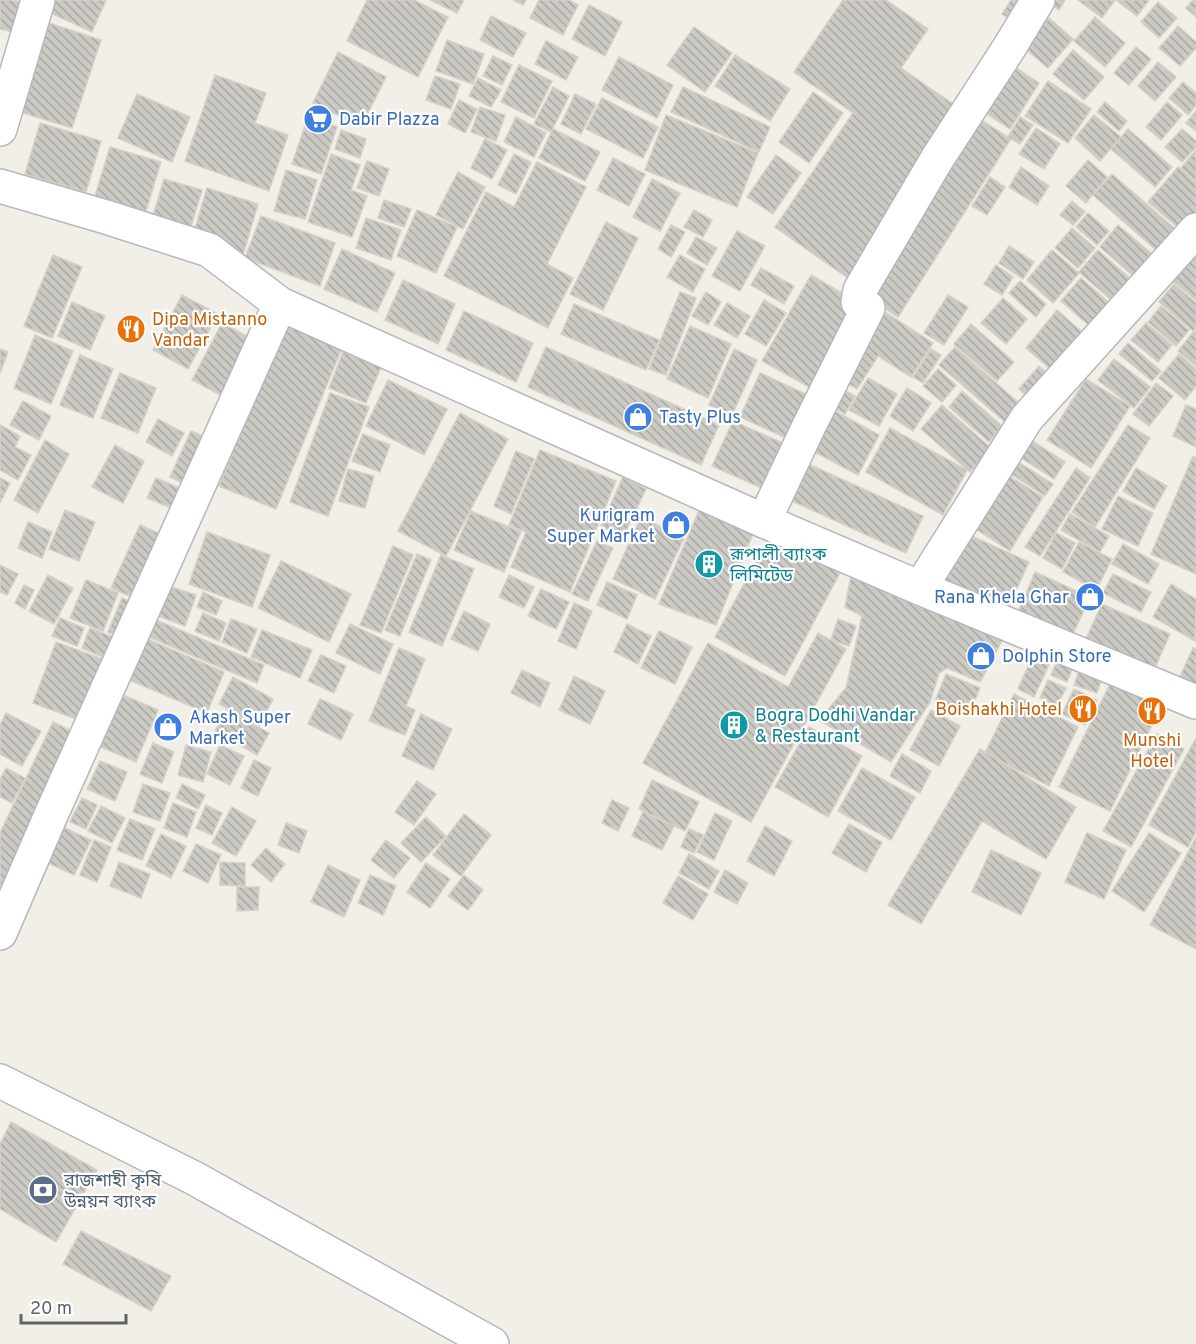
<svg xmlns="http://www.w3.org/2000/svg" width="1196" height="1344" font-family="Overpass,'Noto Sans Bengali',sans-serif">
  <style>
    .building { fill: url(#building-back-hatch); stroke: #d6d1c6; stroke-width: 1.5 }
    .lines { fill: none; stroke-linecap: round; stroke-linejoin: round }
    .minor-casing { stroke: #b5b8bc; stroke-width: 36 }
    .minor { stroke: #fff; stroke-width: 33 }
    .labels { text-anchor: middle; stroke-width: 4.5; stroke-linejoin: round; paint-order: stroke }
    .shop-label { font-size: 18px; fill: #366cbe; stroke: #fff; text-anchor: start }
    .food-label { font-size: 18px; fill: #c56008; stroke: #fff; text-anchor: start }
    .culture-label { font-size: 18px; fill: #0d838f; stroke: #fff; text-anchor: start }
    .service-label { font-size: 18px; fill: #4e5e75; stroke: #fff; text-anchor: start }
  </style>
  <defs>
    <pattern id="building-back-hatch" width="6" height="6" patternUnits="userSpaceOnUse" patternTransform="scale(1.5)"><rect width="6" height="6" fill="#cccac5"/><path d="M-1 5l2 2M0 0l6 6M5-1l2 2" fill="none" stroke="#a9a8a4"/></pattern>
  </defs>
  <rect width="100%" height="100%" fill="#f1efe8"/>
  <g class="building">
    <path d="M0,0H12L21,2L13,32L0,29Z"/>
    <path d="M56,0H106L92,32L50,13Z"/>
    <path d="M367,0H414L448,17L418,77L347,41Z"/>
    <path d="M430,0H464L457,13Z"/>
    <path d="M513,0H526L523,5Z"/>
    <path d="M539,0H569L578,5L563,35L530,18Z"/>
    <path d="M843,0H886L928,29L901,68L966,113L852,281L775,227L853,113L794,72Z"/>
    <path d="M1011,0H1038L1021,27L1002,14Z"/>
    <path d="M1044,0H1065L1059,10Z"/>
    <path d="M1078,0H1115L1102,18Z"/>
    <path d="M1116,0H1149L1137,16Z"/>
    <path d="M1193,0H1196V17L1186,8Z"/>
    <path d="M1158,2L1177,18L1159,38L1141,22Z"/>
    <path d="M589,5L622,22L605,56L572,39Z"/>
    <path d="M491,16L526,33L513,57L480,40Z"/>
    <path d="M1095,17L1125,43L1105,67L1074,41Z"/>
    <path d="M1049,18L1073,39L1048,68L1023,47Z"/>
    <path d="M49,23L101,40L72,128L20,112Z"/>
    <path d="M1178,26L1196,42V48L1180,66L1159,48Z"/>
    <path d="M694,27L732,53L705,92L667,65Z"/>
    <path d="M447,40L484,54L473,84L436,71Z"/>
    <path d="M546,41L578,57L566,80L535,64Z"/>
    <path d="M1136,47L1151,59L1129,85L1114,73Z"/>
    <path d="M1073,50L1104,77L1084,100L1053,74Z"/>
    <path d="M338,52L386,77L361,127L313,103Z"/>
    <path d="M735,55L790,89L770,121L715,86Z"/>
    <path d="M493,56L512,65L502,85L483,76Z"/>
    <path d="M619,57L673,85L657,118L602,90Z"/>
    <path d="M1158,62L1176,77L1155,101L1138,86Z"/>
    <path d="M519,65L552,81L534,118L501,102Z"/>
    <path d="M1013,66L1039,83L1010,129L984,112Z"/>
    <path d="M215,75L266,93L255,123L288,135L269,191L185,161Z"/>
    <path d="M435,76L460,84L451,109L426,100Z"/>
    <path d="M478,78L501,90L491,107L469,96Z"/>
    <path d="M1048,81L1091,109L1068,143L1025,116Z"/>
    <path d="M1183,82L1196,93V105L1188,115L1169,98Z"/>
    <path d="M553,87L569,96L551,132L534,124Z"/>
    <path d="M683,87L770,127L759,152L671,112Z"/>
    <path d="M813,92L843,113L809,163L779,142Z"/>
    <path d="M137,94L190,117L172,162L118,138Z"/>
    <path d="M575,94L596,104L581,134L561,124Z"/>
    <path d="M602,98L658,127L643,158L586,129Z"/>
    <path d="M459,100L477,109L465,133L448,124Z"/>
    <path d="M1105,102L1127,121L1119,131L1097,112Z"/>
    <path d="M1167,102L1182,115L1161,140L1146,127Z"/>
    <path d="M480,107L505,115L496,141L471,132Z"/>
    <path d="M1196,111V131L1186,123Z"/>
    <path d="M666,115L758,153L737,207L645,170Z"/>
    <path d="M1094,115L1121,137L1100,161L1075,138Z"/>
    <path d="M975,116L1011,139L898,317L862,294Z"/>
    <path d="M308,117L337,127L321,174L292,164Z"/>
    <path d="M516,117L546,133L534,157L504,142Z"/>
    <path d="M1020,117L1033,125L1020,144L1008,137Z"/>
    <path d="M40,123L101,141L86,192L25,174Z"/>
    <path d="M1036,128L1060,144L1044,169L1019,154Z"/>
    <path d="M553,129L600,152L585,181L539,158Z"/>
    <path d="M1128,129L1172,167L1155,187L1111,149Z"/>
    <path d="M1182,129L1196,141V147L1182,162L1165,147Z"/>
    <path d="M341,130L366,139L360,158L335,149Z"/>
    <path d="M485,139L507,150L492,179L471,168Z"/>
    <path d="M110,147L161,162L145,214L94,199Z"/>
    <path d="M1196,150V181L1181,168Z"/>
    <path d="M331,154L360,165L351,190L367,196L352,237L308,222Z"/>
    <path d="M514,154L531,162L516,194L498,185Z"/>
    <path d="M776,155L801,173L773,214L747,197Z"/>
    <path d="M613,158L645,174L629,206L597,190Z"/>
    <path d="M1088,160L1107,177L1086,203L1066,186Z"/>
    <path d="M367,161L389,169L379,196L357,188Z"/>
    <path d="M537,162L586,187L547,264L573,278L548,328L444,276L486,192L514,207Z"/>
    <path d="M1021,167L1049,186L1037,205L1009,187Z"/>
    <path d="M1178,167L1196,182V216L1182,231L1148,202Z"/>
    <path d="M286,170L317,180L305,219L274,211Z"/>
    <path d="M458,172L485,187L463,229L436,215Z"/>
    <path d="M1112,174L1174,228L1156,250L1093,195Z"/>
    <path d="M990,177L1005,187L987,215L972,206Z"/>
    <path d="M164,179L202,190L189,233L151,222Z"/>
    <path d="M652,179L680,193L660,231L633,217Z"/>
    <path d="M207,188L258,204L243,255L192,239Z"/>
    <path d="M384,200L411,209L404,227L378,218Z"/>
    <path d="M1072,201L1085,212L1073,225L1060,215Z"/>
    <path d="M417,210L457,227L436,273L397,256Z"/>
    <path d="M694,210L712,220L703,237L684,227Z"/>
    <path d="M1088,213L1109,231L1097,245L1076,227Z"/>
    <path d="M261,216L335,243L320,286L245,258Z"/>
    <path d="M366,218L401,230L391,260L356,248Z"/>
    <path d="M606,222L638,238L603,310L570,294Z"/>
    <path d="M671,225L685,232L671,257L658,249Z"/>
    <path d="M1118,225L1158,259L1139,281L1100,247Z"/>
    <path d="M1072,228L1095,248L1078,268L1055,248Z"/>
    <path d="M737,231L765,246L740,291L712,276Z"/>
    <path d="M696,237L717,248L707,265L687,253Z"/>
    <path d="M1009,246L1034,262L1023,279L999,263Z"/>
    <path d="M1196,246V300L1172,280Z"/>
    <path d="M342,249L395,273L377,312L324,289Z"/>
    <path d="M1052,250L1079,273L1053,303L1027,280Z"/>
    <path d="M1098,250L1135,283L1117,305L1079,272Z"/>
    <path d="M53,255L82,267L52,338L24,326Z"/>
    <path d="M680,255L705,269L693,292L667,277Z"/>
    <path d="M996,265L1013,277L1002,295L984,284Z"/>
    <path d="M761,268L794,286L784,304L751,285Z"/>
    <path d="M811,275L871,310L820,393L762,361Z"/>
    <path d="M1081,278L1113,306L1094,330L1061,301Z"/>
    <path d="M403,280L455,304L438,344L385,320Z"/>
    <path d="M1020,281L1046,304L1036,317L1009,293Z"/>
    <path d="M1174,284L1196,303V327L1193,331L1159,302Z"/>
    <path d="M680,292L696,298L666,375L649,369Z"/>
    <path d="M706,292L721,302L708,325L692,316Z"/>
    <path d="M182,295L218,314L188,369L153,350Z"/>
    <path d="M948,295L968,307L944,345L924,333Z"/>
    <path d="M1003,298L1027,319L1006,344L981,323Z"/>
    <path d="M764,300L786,313L766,346L745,334Z"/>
    <path d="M72,302L105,316L90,350L58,336Z"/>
    <path d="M727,303L750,316L737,338L714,325Z"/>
    <path d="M574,304L659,340L646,370L561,334Z"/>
    <path d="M1161,306L1189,330L1176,346L1148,322Z"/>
    <path d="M877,307L933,343L911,377L878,356L857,389L834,375Z"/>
    <path d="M1057,310L1089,338L1057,375L1026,348Z"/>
    <path d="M464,311L533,343L516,382L446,350Z"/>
    <path d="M222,323L256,341L226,398L192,380Z"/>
    <path d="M1146,323L1172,345L1158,362L1131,340Z"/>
    <path d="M971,324L1014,362L997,381L954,344Z"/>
    <path d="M285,325L342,348L276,509L219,486Z"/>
    <path d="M690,326L731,344L708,398L667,379Z"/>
    <path d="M1195,330L1196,332V366L1178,351Z"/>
    <path d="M35,335L73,351L51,404L14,388Z"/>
    <path d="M1128,343L1161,371L1152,381L1119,354Z"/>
    <path d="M546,347L719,425L701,465L528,387Z"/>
    <path d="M955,347L1021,405L1006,423L939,365Z"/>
    <path d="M0,349L8,352L0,373Z"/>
    <path d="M734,349L757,360L732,415L709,405Z"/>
    <path d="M931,349L941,355L923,383L913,377Z"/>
    <path d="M343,352L381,367L366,403L329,388Z"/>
    <path d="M1179,354L1196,369V386L1185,400L1159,378Z"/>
    <path d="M80,355L113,369L93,418L60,405Z"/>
    <path d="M1114,359L1150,387L1134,408L1098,380Z"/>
    <path d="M1039,366L1050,376L1030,399L1019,389Z"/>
    <path d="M938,369L956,385L942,402L923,386Z"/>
    <path d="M120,373L156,388L138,433L101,418Z"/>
    <path d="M760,373L806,394L786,438L740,417Z"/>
    <path d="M868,378L897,394L879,426L849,410Z"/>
    <path d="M1086,379L1130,406L1091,468L1047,440Z"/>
    <path d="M388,380L447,409L424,455L366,426Z"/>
    <path d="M1156,383L1173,396L1149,426L1133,414Z"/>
    <path d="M836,385L855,396L845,414L826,403Z"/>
    <path d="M907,388L931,403L913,431L890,416Z"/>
    <path d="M962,391L1002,426L989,442L949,407Z"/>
    <path d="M330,393L369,407L328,516L290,502Z"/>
    <path d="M23,401L51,416L39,440L10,425Z"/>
    <path d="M824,405L879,435L858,475L803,446Z"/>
    <path d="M942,405L991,448L970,472L921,429Z"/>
    <path d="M1186,405L1196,409V447L1173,436Z"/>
    <path d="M460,413L508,439L446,556L398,531Z"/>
    <path d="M158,419L184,433L172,456L146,442Z"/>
    <path d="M733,421L785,444L764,489L712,466Z"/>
    <path d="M0,425L20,436L15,447L31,455L18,480L0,470Z"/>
    <path d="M1128,425L1150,438L1095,527L1072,512Z"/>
    <path d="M890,428L967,470L943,515L866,472Z"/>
    <path d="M191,431L210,439L188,486L170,477Z"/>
    <path d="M363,434L390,445L380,472L352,461Z"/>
    <path d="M1029,439L1065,462L1054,479L1018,456Z"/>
    <path d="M45,440L69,454L38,513L14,500Z"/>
    <path d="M115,445L144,461L123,503L92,487Z"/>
    <path d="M540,450L616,481L570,592L511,567L526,532L509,525Z"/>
    <path d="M516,451L534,459L511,514L494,506Z"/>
    <path d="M1193,456L1196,458V574L1151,554Z"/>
    <path d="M795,458L923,516L906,553L779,495Z"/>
    <path d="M1015,460L1053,484L1045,496L1008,472Z"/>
    <path d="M1076,468L1090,478L1040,556L1025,547Z"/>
    <path d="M1136,468L1167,486L1154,509L1123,491Z"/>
    <path d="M348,469L374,476L365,508L339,501Z"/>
    <path d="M1001,471L1043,497L1010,551L968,524Z"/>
    <path d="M623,477L646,489L623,537L601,526Z"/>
    <path d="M0,478L10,483L0,503Z"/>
    <path d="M156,478L184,490L176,510L147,498Z"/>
    <path d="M1118,496L1153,513L1138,546L1102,529Z"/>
    <path d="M703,501L757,524L716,625L659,604Z"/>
    <path d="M65,510L95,522L79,561L49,549Z"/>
    <path d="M471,511L521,532L504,572L454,550Z"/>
    <path d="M1070,514L1109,536L1100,552L1061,530Z"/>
    <path d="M641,517L684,538L655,599L613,579Z"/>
    <path d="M28,522L52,532L42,558L18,548Z"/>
    <path d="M140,525L167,537L139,600L111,588Z"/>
    <path d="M773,531L842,569L785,676L715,637Z"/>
    <path d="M207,532L270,555L252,607L189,584Z"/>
    <path d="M965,533L1029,562L1005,615L941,586Z"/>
    <path d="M1056,533L1075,543L1062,569L1043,558Z"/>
    <path d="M597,541L613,548L588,601L572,594Z"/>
    <path d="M1079,542L1112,559L1096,590L1063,572Z"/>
    <path d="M1123,544L1159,564L1148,584L1112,564Z"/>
    <path d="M393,546L413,555L381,633L360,625Z"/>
    <path d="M417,554L431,560L400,636L385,630Z"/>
    <path d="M441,555L474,569L442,646L409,632Z"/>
    <path d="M281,561L351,594L329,642L258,608Z"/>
    <path d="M0,565L18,574L7,595L0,592Z"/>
    <path d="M853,565L1006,633L980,682L947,668L939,673L930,702L891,762L819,720L846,688L862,616L845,607Z"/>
    <path d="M1035,572L1090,597L1073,634L1019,610Z"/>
    <path d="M1113,574L1151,592L1141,612L1103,593Z"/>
    <path d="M48,575L73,588L54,624L29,611Z"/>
    <path d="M509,575L534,587L524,608L499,597Z"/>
    <path d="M86,580L118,593L103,631L70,618Z"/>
    <path d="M607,582L637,595L627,619L597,605Z"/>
    <path d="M1171,584L1196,599L1195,641L1153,617Z"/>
    <path d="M24,585L34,590L25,609L15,603Z"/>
    <path d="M168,586L196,595L185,626L158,616Z"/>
    <path d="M541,589L569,602L556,629L528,616Z"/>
    <path d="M203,592L222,601L216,615L197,607Z"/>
    <path d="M122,598L141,606L127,640L108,632Z"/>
    <path d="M574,603L592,611L576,649L558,641Z"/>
    <path d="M1102,604L1170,634L1153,672L1085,641Z"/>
    <path d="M464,611L490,624L478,651L451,639Z"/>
    <path d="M203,613L226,623L219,641L195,631Z"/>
    <path d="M60,618L84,628L77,646L52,636Z"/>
    <path d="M231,619L257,629L247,653L222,642Z"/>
    <path d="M838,619L856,626L849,646L831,640Z"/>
    <path d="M156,620L264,665L257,683L149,637Z"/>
    <path d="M350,624L393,644L380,674L336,653Z"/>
    <path d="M627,624L651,636L638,664L614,652Z"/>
    <path d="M90,628L113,637L105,658L82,648Z"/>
    <path d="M262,630L312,650L300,678L251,657Z"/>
    <path d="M659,631L692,647L675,684L641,668Z"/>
    <path d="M818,633L846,649L751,822L643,763L708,643L788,687Z"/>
    <path d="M145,638L224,672L207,713L127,679Z"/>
    <path d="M56,642L102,659L79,720L33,703Z"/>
    <path d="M399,648L425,659L406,706L415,710L405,735L369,721Z"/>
    <path d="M1193,648L1196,649V689L1178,681Z"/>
    <path d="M1036,649L1053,656L1034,697L1018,689Z"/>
    <path d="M321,655L346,666L334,693L308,681Z"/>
    <path d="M1059,656L1075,663L1067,682L1051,675Z"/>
    <path d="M1082,662L1105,670L1097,693L1074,685Z"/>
    <path d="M522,670L550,683L540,707L511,693Z"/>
    <path d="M946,674L980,688L969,715L935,701Z"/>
    <path d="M574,676L605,691L590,724L559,710Z"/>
    <path d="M233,677L273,699L259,726L219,704Z"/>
    <path d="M1048,680L1066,688L1057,706L1040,698Z"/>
    <path d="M1112,680L1162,704L1110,811L1059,787Z"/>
    <path d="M1074,689L1097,700L1085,725L1062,714Z"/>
    <path d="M1014,694L1078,727L1049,786L985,753Z"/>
    <path d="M123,695L158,710L136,762L101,747Z"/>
    <path d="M320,699L353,714L341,740L308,724Z"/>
    <path d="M227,710L269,733L257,755L215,731Z"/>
    <path d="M931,710L960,726L939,766L910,750Z"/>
    <path d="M6,713L41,731L22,766L0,754V725Z"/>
    <path d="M421,714L452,729L433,770L402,756Z"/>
    <path d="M53,722L82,736L0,909V833Z"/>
    <path d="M809,727L862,756L828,817L775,787Z"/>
    <path d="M1157,734L1184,749L1131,847L1103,831Z"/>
    <path d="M1196,738V832L1188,847L1149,825Z"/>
    <path d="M153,743L174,752L162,783L140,774Z"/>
    <path d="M186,745L211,752L203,782L178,775Z"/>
    <path d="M220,745L244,756L230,785L207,774Z"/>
    <path d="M980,749L1076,807L1046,859L982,821L921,924L888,905Z"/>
    <path d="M902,754L931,771L920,793L890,776Z"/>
    <path d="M254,760L271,768L258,796L241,788Z"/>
    <path d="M100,761L127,772L115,801L87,789Z"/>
    <path d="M6,768L25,778L12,803L0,797V780Z"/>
    <path d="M862,768L915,797L891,840L838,811Z"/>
    <path d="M652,780L699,802L685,831L639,809Z"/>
    <path d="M417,781L436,794L414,825L395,812Z"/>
    <path d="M143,784L170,793L160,821L133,812Z"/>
    <path d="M182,784L205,795L198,809L176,798Z"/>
    <path d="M82,798L97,805L86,829L70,822Z"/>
    <path d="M612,800L629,808L618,831L602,823Z"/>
    <path d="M173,803L196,812L187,837L164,828Z"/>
    <path d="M206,805L222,813L212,835L196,828Z"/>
    <path d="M101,806L125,818L112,843L88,831Z"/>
    <path d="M232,807L256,821L236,856L212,843Z"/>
    <path d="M643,812L674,826L662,850L632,836Z"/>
    <path d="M715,813L732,821L714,860L697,852Z"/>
    <path d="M464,814L491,835L461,876L433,855Z"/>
    <path d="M426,817L446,836L421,862L401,843Z"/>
    <path d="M130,819L155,829L142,860L117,850Z"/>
    <path d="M286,823L307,831L299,853L278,845Z"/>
    <path d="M849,824L882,842L866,872L832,853Z"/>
    <path d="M765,826L792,841L774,876L747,861Z"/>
    <path d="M63,827L91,840L74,875L46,862Z"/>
    <path d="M689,829L703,835L694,853L681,847Z"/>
    <path d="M1087,833L1126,850L1104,899L1065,882Z"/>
    <path d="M1149,833L1181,853L1144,912L1112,891Z"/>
    <path d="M161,834L186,846L171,878L146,866Z"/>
    <path d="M1196,837V949L1150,925Z"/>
    <path d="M94,840L111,847L97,882L80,875Z"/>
    <path d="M386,840L410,858L394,878L371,860Z"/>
    <path d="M196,844L221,855L208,883L183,871Z"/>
    <path d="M266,848L285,864L271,882L251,865Z"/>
    <path d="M991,850L1041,873L1021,915L972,892Z"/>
    <path d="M689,854L719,871L709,889L679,873Z"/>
    <path d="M119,862L150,874L141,898L110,886Z"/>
    <path d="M220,862L245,863V886L220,885Z"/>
    <path d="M426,863L450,879L430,908L407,892Z"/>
    <path d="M328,865L360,880L344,917L311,902Z"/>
    <path d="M725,870L748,883L737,904L714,892Z"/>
    <path d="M370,875L396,886L383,915L358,903Z"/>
    <path d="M464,875L483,890L468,910L448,896Z"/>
    <path d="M678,876L708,894L693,920L663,903Z"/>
    <path d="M237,887H259L258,910L237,911Z"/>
    <path d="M11,1122L97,1170L56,1242L0,1209V1144Z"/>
    <path d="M81,1231L171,1276L151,1311L63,1264Z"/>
  </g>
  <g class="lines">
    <g class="minor-casing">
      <g id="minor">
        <path d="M0,129L38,0"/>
        <path d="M0,186L106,217L209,250L280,304"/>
        <path d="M764,521L809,426L868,308L858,302L860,290L937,159L1009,48L1038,0"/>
        <path d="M920,588L1027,418L1196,230"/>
        <path d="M0,933L51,815L280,304L764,521L920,588L1196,702"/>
        <path d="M0,1081L194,1178L492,1344"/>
      </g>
    </g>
    <use href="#minor" class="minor"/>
  </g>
  <defs>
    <g id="supermarket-disc" transform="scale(1.5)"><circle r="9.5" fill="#3f7fe0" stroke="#fff"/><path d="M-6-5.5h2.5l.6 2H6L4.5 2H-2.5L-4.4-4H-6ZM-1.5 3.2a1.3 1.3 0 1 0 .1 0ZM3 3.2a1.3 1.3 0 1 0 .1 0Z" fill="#fff"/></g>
    <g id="restaurant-disc" transform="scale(1.5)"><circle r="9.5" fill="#e8710a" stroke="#fff"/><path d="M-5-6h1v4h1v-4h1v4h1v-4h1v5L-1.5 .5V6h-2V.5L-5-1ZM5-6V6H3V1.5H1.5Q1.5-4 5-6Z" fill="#fff"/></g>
    <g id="shop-disc" transform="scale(1.5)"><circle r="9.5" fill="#3f7fe0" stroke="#fff"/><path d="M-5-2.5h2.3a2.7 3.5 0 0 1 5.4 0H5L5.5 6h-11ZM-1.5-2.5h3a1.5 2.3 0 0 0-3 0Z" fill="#fff"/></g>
    <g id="building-disc" transform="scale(1.5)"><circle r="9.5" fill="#0f9aa8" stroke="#fff"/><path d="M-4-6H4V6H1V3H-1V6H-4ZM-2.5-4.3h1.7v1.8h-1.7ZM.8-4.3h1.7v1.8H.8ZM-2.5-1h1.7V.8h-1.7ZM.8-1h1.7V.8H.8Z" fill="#fff"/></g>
    <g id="bank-disc" transform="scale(1.5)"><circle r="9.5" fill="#5c6f8a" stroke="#fff"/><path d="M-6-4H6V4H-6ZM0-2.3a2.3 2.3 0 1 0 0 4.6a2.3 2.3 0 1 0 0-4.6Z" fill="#fff"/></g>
  </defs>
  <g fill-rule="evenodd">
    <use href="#supermarket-disc" x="318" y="119"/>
    <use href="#restaurant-disc" x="131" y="329"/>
    <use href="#shop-disc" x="638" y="417"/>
    <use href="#shop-disc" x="676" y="525"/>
    <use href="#building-disc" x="709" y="564"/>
    <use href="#shop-disc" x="1090" y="597"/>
    <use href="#shop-disc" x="981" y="656"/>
    <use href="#restaurant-disc" x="1083" y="709"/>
    <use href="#restaurant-disc" x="1152" y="711"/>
    <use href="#building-disc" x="734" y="725"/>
    <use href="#shop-disc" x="168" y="727"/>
    <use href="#bank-disc" x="43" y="1190"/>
  </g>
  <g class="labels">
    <g class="shop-label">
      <text x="339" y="125">Dabir Plazza</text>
      <text x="659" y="423">Tasty Plus</text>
      <text x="655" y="521" text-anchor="end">Kurigram<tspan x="655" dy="21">Super Market</tspan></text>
      <text x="1069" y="603" text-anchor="end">Rana Khela Ghar</text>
      <text x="1002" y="662">Dolphin Store</text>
      <text x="189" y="723">Akash Super<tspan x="189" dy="21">Market</tspan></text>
    </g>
    <g class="food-label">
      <text x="152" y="325">Dipa Mistanno<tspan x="152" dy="21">Vandar</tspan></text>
      <text x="1062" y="715" text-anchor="end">Boishakhi Hotel</text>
      <text x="1152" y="746" text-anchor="middle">Munshi<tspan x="1152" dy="21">Hotel</tspan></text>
    </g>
    <g class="culture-label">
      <text x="730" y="560">রূপালী ব্যাংক<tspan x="730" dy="21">লিমিটেড</tspan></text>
      <text x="755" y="721">Bogra Dodhi Vandar<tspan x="755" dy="21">&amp; Restaurant</tspan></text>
    </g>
    <g class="service-label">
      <text x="64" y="1186">রাজশাহী কৃষি<tspan x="64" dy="21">উন্নয়ন ব্যাংক</tspan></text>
    </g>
  </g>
  <path d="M21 1314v9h105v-9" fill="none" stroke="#5f6368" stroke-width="3"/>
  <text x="30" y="1314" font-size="18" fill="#5f6368" stroke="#ffffff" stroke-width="4.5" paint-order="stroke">20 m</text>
</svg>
